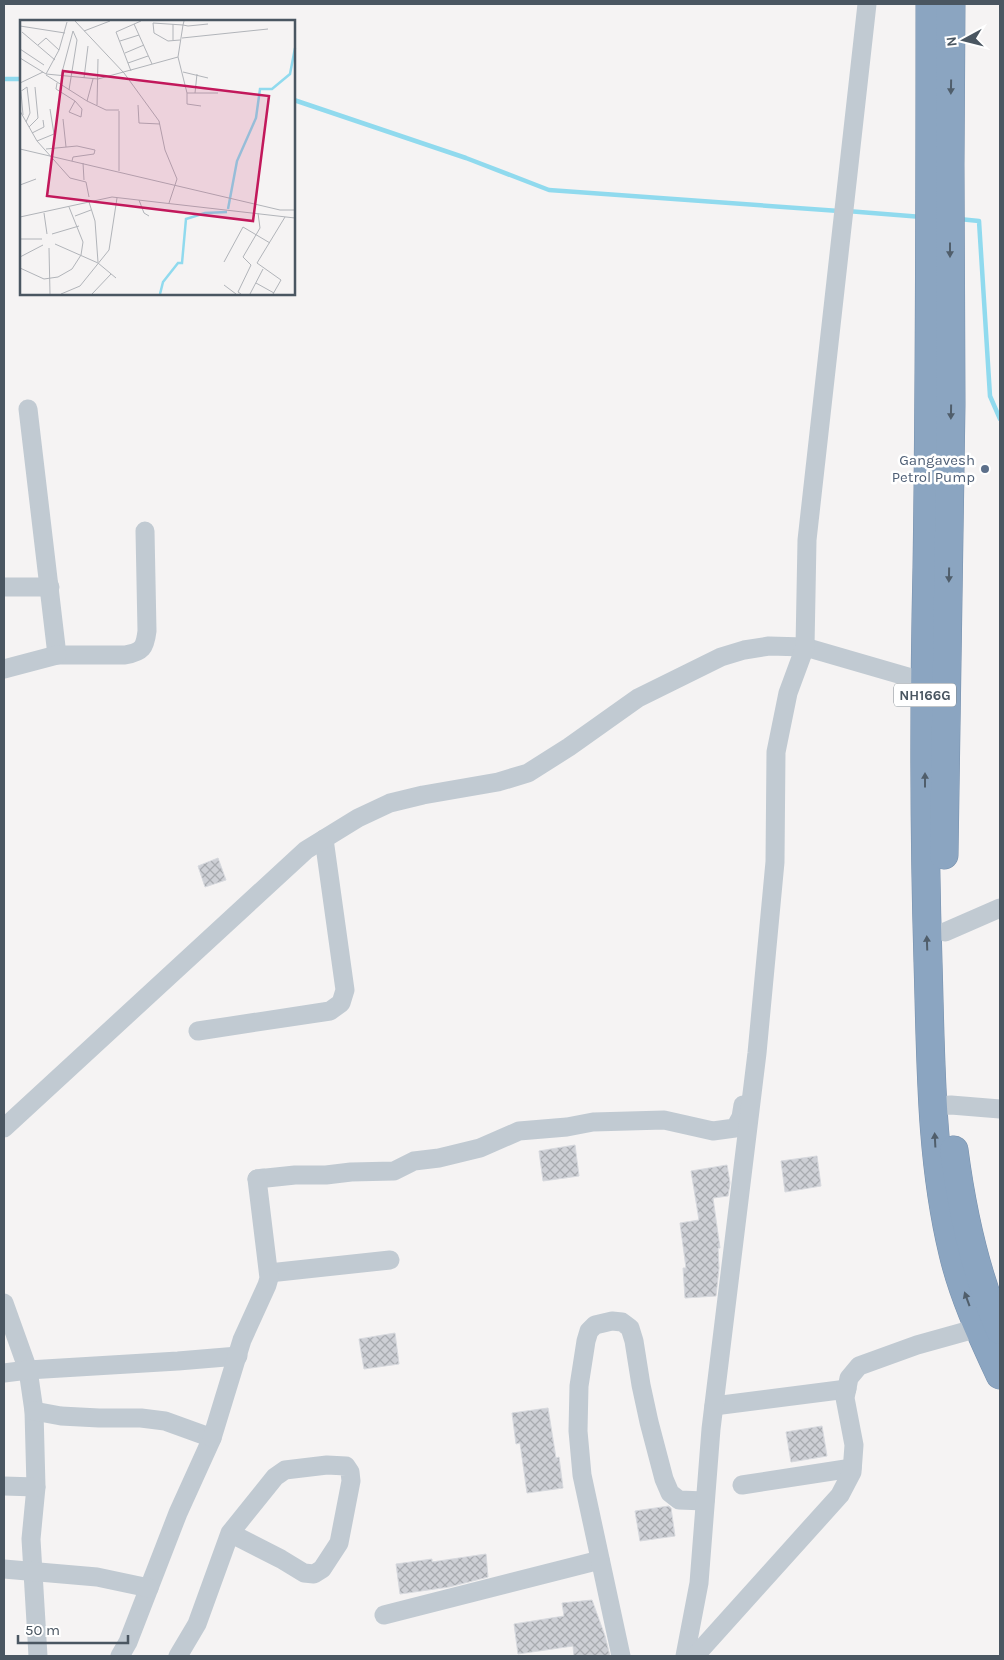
<svg xmlns="http://www.w3.org/2000/svg" width="1004" height="1660" font-family="Karla,sans-serif">
  <style>
    .lines { fill: none; stroke-linecap: round; stroke-linejoin: round }
    .stream { stroke: #90daee; stroke-width: 4.5 }
    .building { fill: url(#building-cross-hatch); stroke: #d7d9de }
    .highway-casing { stroke: #7690ad; stroke-width: 29 }
    .minor { stroke: #c1cad2; stroke-width: 19 }
    .highway { stroke: #8ba5c1; stroke-width: 28 }
    .oneway { fill: #505e6b }
    .service-dot { fill: #5c6f8a; stroke: #fff; stroke-width: 2 }
    .labels { text-anchor: middle; stroke-width: 5; stroke-linejoin: round; paint-order: stroke }
    .shield { fill: #fff; stroke: #808990; stroke-width: 1 }
    .shield-label { font-size: 14px; font-weight: bold; fill: #4a5661 }
    .service-label { font-size: 15px; fill: #4e5e75; stroke: #fff; text-anchor: end }
    .inset-river { fill: none; stroke: #90daee; stroke-width: 2.5 }
    .inset-road { fill: none; stroke: #b1b4b9; stroke-width: 1 }
    .view { fill: #c2185b; fill-opacity: 0.15; stroke: #c2185b; stroke-width: 2.5 }
    .inset-edge { fill: none; stroke: #4a5661; stroke-width: 2.5 }
  </style>
  <defs>
    <pattern id="building-cross-hatch" width="8" height="8" patternUnits="userSpaceOnUse" patternTransform="scale(1.25)"><rect width="8" height="8" fill="#cdcfd5"/><path d="M0 0l8 8M0 8l8-8" fill="none" stroke="#a8abb0"/></pattern>
  </defs>
  <rect width="100%" height="100%" fill="#f5f3f3"/>
  <g class="lines">
    <g class="stream">
      <path d="M4,79H21"/>
      <path d="M294,100L466,158L549,190L839,211"/>
      <path d="M847,211L922,217"/>
      <path d="M959,219L979,221L990,396L1000,419"/>
    </g>
  </g>
  <g class="building">
    <path d="M218,858L226,880L205,887L198,866Z"/>
    <path d="M575,1145L579,1176L543,1181L539,1151Z"/>
    <path d="M817,1156L821,1186L785,1192L781,1161Z"/>
    <path d="M727,1165L730,1183L728,1196L713,1198L720,1248H718L719,1268L716,1296L685,1298L683,1268H686L680,1223L699,1220L691,1171Z"/>
    <path d="M395,1333L399,1364L364,1369L359,1339Z"/>
    <path d="M548,1408L556,1458L559,1457L563,1488L527,1493L520,1443L516,1444L512,1413Z"/>
    <path d="M822,1426L827,1456L791,1462L786,1432Z"/>
    <path d="M669,1506L671,1508L675,1536L640,1541L635,1511Z"/>
    <path d="M486,1554L488,1577L449,1587L400,1594L396,1564L432,1559V1562Z"/>
    <path d="M592,1600L605,1636L610,1656H574L573,1646L518,1654L514,1624L564,1616L562,1603Z"/>
  </g>
  <g class="lines">
    <g class="highway-casing">
      <g id="highway">
        <path d="M930,4C930,191 930,379 927,567C924,699 924,831 928,962C931,1059 930,1158 953,1253C963,1296 982,1336 1000,1375"/>
        <path d="M944,855L951,404L950,164L951,4"/>
        <path d="M954,1150C962,1211 975,1273 1000,1330"/>
      </g>
    </g>
    <g class="minor">
      <path d="M28,409L57,655H125C142,652 145,648 147,631L145,531"/>
      <path d="M4,587H50"/>
      <path d="M4,669L57,655"/>
      <path d="M945,932L1000,908"/>
      <path d="M198,1031L330,1011L341,1003L345,990L324,839"/>
      <path d="M934,1106L951,1105L1000,1109"/>
      <path d="M4,1128L306,850L358,818L390,803L423,795L498,782L528,773L569,747L638,698L721,657L744,650L769,646L805,647L936,685"/>
      <path d="M264,1178L257,1179L295,1175H326L351,1172L394,1171L414,1161L439,1158L480,1148L519,1131L567,1127L593,1122L664,1120L713,1131L735,1128L741,1117L743,1105"/>
      <path d="M269,1273L390,1260"/>
      <path d="M4,1303L28,1370L34,1411L36,1487L31,1539L38,1656"/>
      <path d="M4,1373L28,1370L178,1361L238,1356"/>
      <path d="M714,1406L847,1389"/>
      <path d="M34,1411L61,1416L99,1418H141L165,1421L212,1438L178,1513L128,1642L120,1656"/>
      <path d="M212,1438L242,1340L267,1285L269,1278L257,1179"/>
      <path d="M742,1485L852,1468"/>
      <path d="M4,1486L36,1487"/>
      <path d="M4,1569L97,1577L149,1588"/>
      <path d="M384,1615L600,1560"/>
      <path d="M178,1656L197,1624L230,1533L275,1477L285,1470L327,1465L346,1466L350,1472L351,1481L339,1543L322,1569L314,1574L304,1573L281,1559L230,1533"/>
      <path d="M621,1656L582,1475L578,1431L579,1386L586,1341L589,1331L595,1325L612,1321L622,1322L630,1328L634,1341L641,1385L649,1422L664,1479L670,1493L679,1500L705,1501"/>
      <path d="M685,1656L699,1583L711,1429L757,1053L775,862L776,752L788,693L805,647L807,540L867,4"/>
      <path d="M695,1656L840,1495L852,1472L854,1445L845,1398L849,1378L859,1366L917,1345L978,1328"/>
    </g>
    <use href="#highway" class="highway"/>
  </g>
  <defs><path id="oneway-solid" d="M-6-.8H1V-3.2L6.5 0L1 3.2V.8H-6Z" transform="scale(1.25)"/></defs>
  <g class="oneway">
    <use href="#oneway-solid" transform="translate(951 87) rotate(91)"/>
    <use href="#oneway-solid" transform="translate(950 250) rotate(90)"/>
    <use href="#oneway-solid" transform="translate(951 412) rotate(91)"/>
    <use href="#oneway-solid" transform="translate(949 575) rotate(91)"/>
    <use href="#oneway-solid" transform="translate(925 780) rotate(-90)"/>
    <use href="#oneway-solid" transform="translate(927 943) rotate(-92)"/>
    <use href="#oneway-solid" transform="translate(935 1140) rotate(-93)"/>
    <use href="#oneway-solid" transform="translate(967 1299) rotate(-110)"/>
  </g>
  <circle class="service-dot" cx="985" cy="469" r="5"/>
  <g class="labels">
    <rect class="shield" x="894" y="683.5" width="62" height="23" rx="4"/>
    <g class="shield-label">
      <text x="925" y="700">NH166G</text>
    </g>
    <g class="service-label">
      <text x="975" y="465">Gangavesh<tspan x="975" dy="17">Petrol Pump</tspan></text>
    </g>
  </g>
  <g transform="translate(20 20)">
    <rect width="275" height="275" fill="#f5f3f3"/>
    <path class="inset-river" d="M208,189L217,141L236,98L240,69H252L270,54L275,28M140,274L143,262L158,243H162L166,199L185,193L207,192"/>
    <path class="inset-road" d="M55,1L104,53L139,101L145,130L157,159L149,183M164,1L163,5L168,6L188,4M114,4L132,44M0,6L45,13M64,11L90,1M2,12L35,40M162,18L248,9M153,20V4M100,21L119,15M18,25L26,18L39,30M0,29L24,45M105,33L124,25M158,37L167,73M0,38L26,54L78,59L158,37L163,5L133,3L134,13L148,21L160,20M108,43L128,36M111,51L96,12L121,1M163,52L188,58M26,54L39,30L47,2M26,55L67,81L73,59M41,56L53,11L57,20L49,70M64,58L68,26M0,63L23,52M37,63L36,69L55,81L49,92L61,97L62,89L55,81M0,72L7,67L10,93L6,102M1,72L3,95M175,73L177,54M67,81L86,90H99M77,85L78,39M118,85L119,103L140,104M181,86L167,84V73H198M0,91L17,121L50,158L66,162L69,177M99,91V151M43,99L46,127M9,107L18,98L15,67M12,113L24,107L23,100M17,121L34,114L30,89M0,129L260,190H275M26,129L57,126L75,130L74,134L53,137L52,141M63,143L64,160M0,165L16,159M119,180L124,193L129,196M69,182L75,201L78,242M24,193L27,214M55,196L71,190M0,197L92,177L275,198M32,214L59,206M0,219H22M35,224L78,243L96,258M29,228L30,274M0,237L23,225M204,242L223,207L250,223M0,248L24,259L38,257L52,249L61,235L63,222L49,187M236,263L254,273M204,265L216,274M41,274L60,266L89,230L97,178M72,274L91,254M221,274L218,272L231,245L223,237L240,208L238,193M230,274L243,249M253,274L261,260L237,243L265,197"/>
    <path class="view" d="M43,51L249,76L233,201L27,176Z"/>
    <rect width="275" height="275" class="inset-edge"/>
  </g>
  <rect width="1004" height="1660" fill="none" stroke="#4a5661" stroke-width="10"/>
  <g transform="translate(964 40) rotate(263)" stroke="#ffffff" stroke-width="4" paint-order="stroke">
  <path d="M0-4L9 19L0 12L-9 19Z" fill="#4a5661"/>
  <text y="-8" font-size="14" font-weight="bold" text-anchor="middle" fill="#4a5661">N</text>
  </g>
  <path d="M18 1635v8h110v-8" fill="none" stroke="#4a5661" stroke-width="2.5"/>
  <text x="25" y="1635" font-size="15" fill="#4a5661" stroke="#ffffff" stroke-width="4" paint-order="stroke">50 m</text>
</svg>
